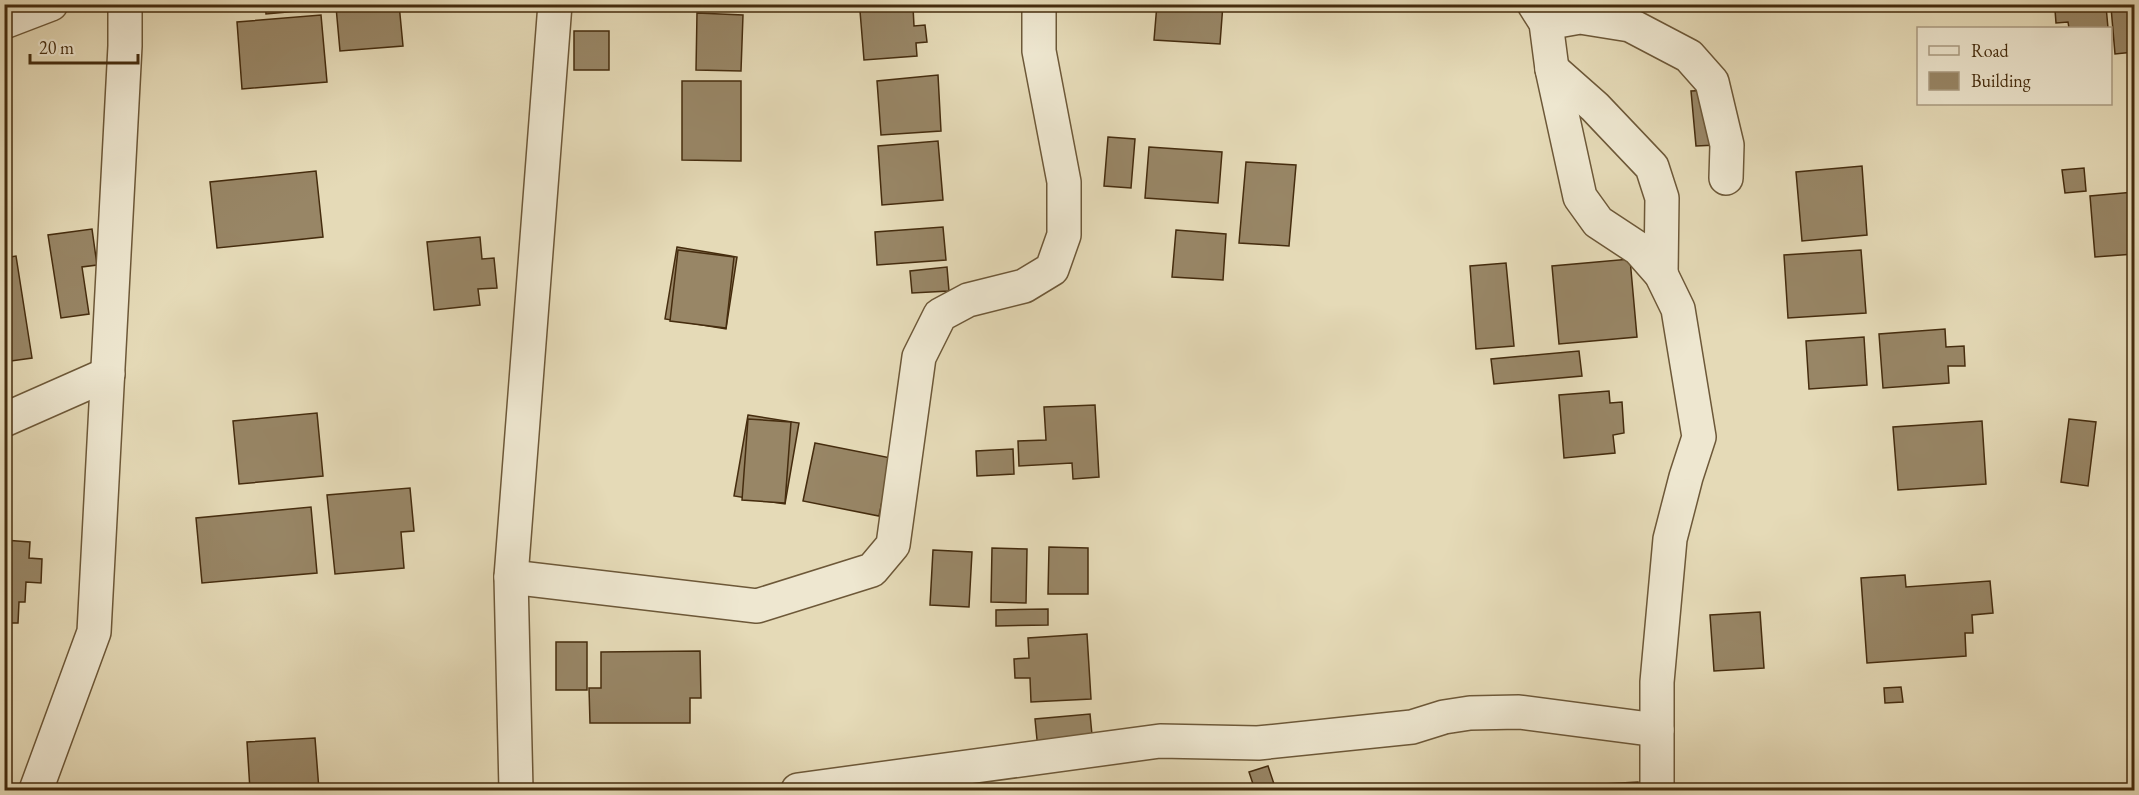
<svg xmlns="http://www.w3.org/2000/svg" width="2139" height="795" font-family="'EB Garamond',serif">
  <style>
    .building { fill: #988666; stroke: #452c0e; stroke-width: 1.5 }
    .lines { fill: none; stroke-linecap: round; stroke-linejoin: round }
    .street-casing { stroke: #6d5838; stroke-width: 36 }
    .street { stroke: #eee7d0; stroke-width: 33 }
  </style>
  <rect width="100%" height="100%" fill="#e5dab7"/>
  <filter id="stains"><feTurbulence type="fractalNoise" baseFrequency=".00333" numOctaves="4"/><feColorMatrix values="0 0 0 0 .2 0 0 0 0 .09 0 0 0 0 .02 0 0 0 .5 -.17"/></filter>
  <radialGradient id="worn" r=".72"><stop offset=".6" stop-color="#630" stop-opacity="0"/><stop offset="1" stop-color="#630" stop-opacity=".3"/></radialGradient>
  <g class="building">
    <path d="M265,4H332V8L266,14Z"/>
    <path d="M365,4H399L403,46L340,51L336,7Z"/>
    <path d="M1157,4H1223L1220,44L1154,40Z"/>
    <path d="M2134,5V52L2115,54L2111,7Z"/>
    <path d="M2106,6L2108,28H2069L2068,22L2056,23L2055,10Z"/>
    <path d="M913,7L914,26L925,25L927,42L916,43L917,56L864,60L860,11Z"/>
    <path d="M697,13L743,15L741,71L696,70Z"/>
    <path d="M321,15L327,82L242,89L237,22Z"/>
    <rect x="574" y="31" width="35" height="39"/>
    <path d="M938,75L941,131L881,135L877,81Z"/>
    <path d="M682,81H741V161L682,160Z"/>
    <path d="M1712,90L1717,145L1696,146L1691,91Z"/>
    <path d="M1108,137L1135,139L1131,188L1104,186Z"/>
    <path d="M938,141L943,200L882,205L878,146Z"/>
    <path d="M1149,147L1222,152L1218,203L1145,198Z"/>
    <path d="M1246,162L1296,165L1289,246L1239,243Z"/>
    <path d="M1862,166L1867,235L1802,241L1796,172Z"/>
    <path d="M2084,168L2086,191L2065,193L2062,170Z"/>
    <path d="M316,171L323,237L217,248L210,182Z"/>
    <path d="M2134,192V254L2095,257L2090,196Z"/>
    <path d="M943,227L946,260L877,265L875,232Z"/>
    <path d="M92,229L97,265L82,267L89,314L61,318L48,235Z"/>
    <path d="M1176,230L1226,234L1223,280L1172,277Z"/>
    <path d="M480,237L482,259L494,258L497,288L478,289L480,305L434,310L427,242Z"/>
    <path d="M677,247L737,257L726,329L665,319Z"/>
    <path d="M678,250L734,257L726,328L670,321Z"/>
    <path d="M1861,250L1866,313L1788,318L1784,255Z"/>
    <path d="M16,256L32,358L4,362V258Z"/>
    <path d="M1630,259L1637,337L1559,344L1552,266Z"/>
    <path d="M1506,263L1514,346L1476,349L1470,266Z"/>
    <path d="M947,267L949,291L912,293L910,271Z"/>
    <path d="M1945,329L1946,347L1964,346L1965,366H1948L1949,383L1883,388L1879,334Z"/>
    <path d="M1864,337L1867,385L1809,389L1806,341Z"/>
    <path d="M1579,351L1582,376L1494,384L1491,359Z"/>
    <path d="M1609,391L1610,403L1622,402L1624,433L1613,435L1615,453L1564,458L1559,395Z"/>
    <path d="M1095,405L1099,477L1073,479L1072,463L1019,466L1018,441L1046,440L1044,407Z"/>
    <path d="M317,413L323,476L239,484L233,421Z"/>
    <path d="M748,415L799,423L785,504L734,496Z"/>
    <path d="M748,419L791,422L785,503L742,500Z"/>
    <path d="M2069,419L2096,422L2088,486L2061,482Z"/>
    <path d="M1982,421L1986,484L1898,490L1893,427Z"/>
    <path d="M815,443L891,458L879,516L803,501Z"/>
    <path d="M1013,449L1014,474L977,476L976,451Z"/>
    <path d="M410,488L414,531L401,532L404,568L335,574L327,495Z"/>
    <path d="M311,507L317,573L202,583L196,518Z"/>
    <path d="M4,540L30,542L29,558L42,559L41,583L26,582L25,602H19L18,623H4Z"/>
    <path d="M1049,547L1088,548V594H1048Z"/>
    <path d="M992,548L1027,549L1026,603L991,602Z"/>
    <path d="M933,550L972,552L969,607L930,605Z"/>
    <path d="M1905,575L1906,587L1990,581L1993,613L1972,615L1973,633H1965L1966,656L1867,663L1861,578Z"/>
    <path d="M1048,609V625L996,626V610Z"/>
    <path d="M1760,612L1764,668L1714,671L1710,615Z"/>
    <path d="M1087,634L1091,699L1031,702L1030,678H1015L1014,659L1029,658L1028,638Z"/>
    <rect x="556" y="642" width="31" height="48"/>
    <path d="M700,651L701,698H690V723H590L589,688H601V652Z"/>
    <path d="M1901,687L1903,702L1885,703L1884,688Z"/>
    <path d="M1090,714L1093,745L1038,750L1035,719Z"/>
    <path d="M315,738L319,790H250L247,742Z"/>
    <path d="M1268,766L1276,790H1255L1249,772Z"/>
    <path d="M1638,782L1639,790H1603V784Z"/>
  </g>
  <g class="lines">
    <g class="street-casing">
      <g id="street">
        <path d="M1534,4L1546,23L1552,69L1580,197L1598,222L1639,249L1661,274L1678,309L1699,437L1686,477L1670,539L1657,682V790"/>
        <path d="M4,22L51,4"/>
        <path d="M1546,23L1580,17L1630,25L1689,56L1712,82L1727,145L1726,178"/>
        <path d="M1552,69L1595,107L1652,167L1662,198L1661,274"/>
        <path d="M4,420L108,374"/>
        <path d="M511,577L757,606L872,570L893,545L919,357L940,315L968,300L1024,286L1052,269L1064,235V182L1039,51V4"/>
        <path d="M36,790L94,632L125,46V4"/>
        <path d="M516,790L511,577L555,4"/>
        <path d="M798,790L1160,741L1258,743L1412,727L1444,717L1470,713L1519,712L1657,730"/>
      </g>
    </g>
    <use href="#street" class="street"/>
  </g>
  <rect width="2139" height="795" fill="none" stroke="#e5dab7" stroke-width="24"/>
  <rect x="6" y="6" width="2127" height="783" fill="none" stroke="#452c0e" stroke-width="3"/>
  <rect x="12" y="12" width="2115" height="771" fill="none" stroke="#452c0e" stroke-width="1.5"/>
  <rect x="1917" y="27" width="195" height="78" fill="#eee7d0" stroke="#aa9c82" stroke-width="1.5"/>
  <rect x="1929" y="46" width="30" height="9" fill="#eee7d0" stroke="#aa9c82" stroke-width="1.5"/>
  <text x="1971" y="57" font-size="18" fill="#452c0e">Road</text>
  <rect x="1929" y="72" width="30" height="18" fill="#988666" stroke="#aa9c82" stroke-width="1.5"/>
  <text x="1971" y="87" font-size="18" fill="#452c0e">Building</text>
  <path d="M30 54v9h108v-9" fill="none" stroke="#452c0e" stroke-width="3"/>
  <text x="39" y="54" font-size="18" fill="#452c0e" stroke="#eee7d0" stroke-width="4.5" paint-order="stroke">20 m</text>
  <rect width="100%" height="100%" filter="url(#stains)"/>
  <rect width="100%" height="100%" fill="url(#worn)"/>
</svg>
